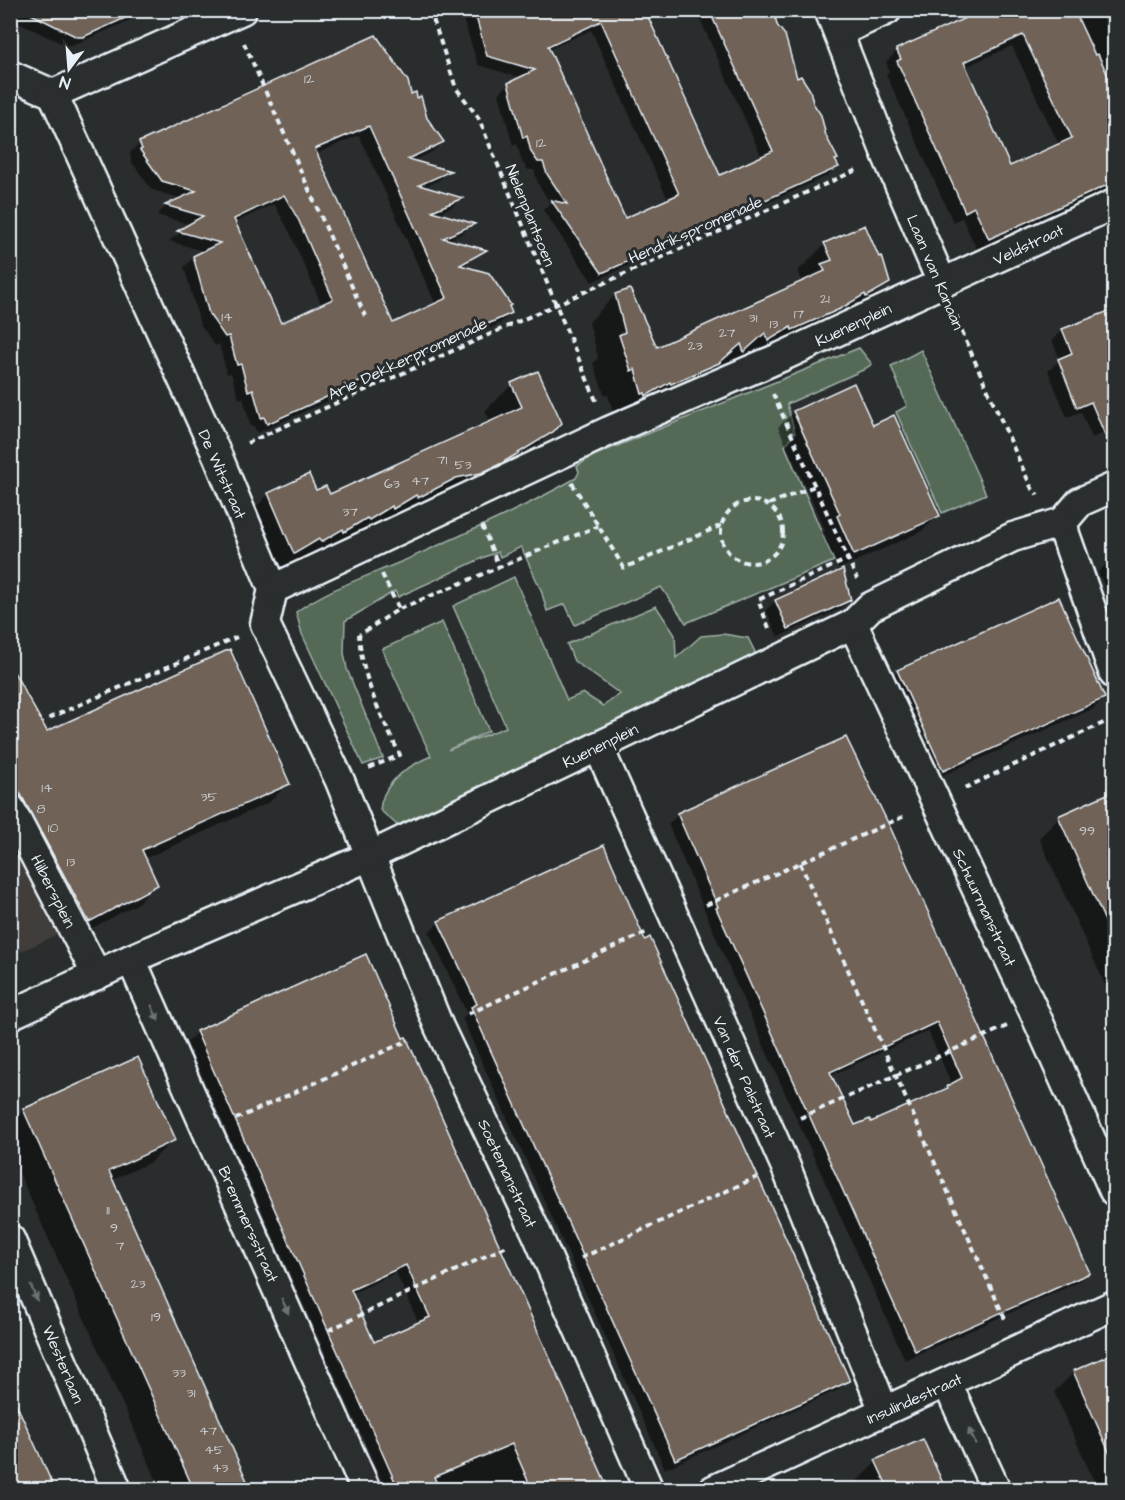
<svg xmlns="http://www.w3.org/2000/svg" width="1125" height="1500" font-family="'Architects Daughter',sans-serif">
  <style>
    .built { fill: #3f3d3a }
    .green { fill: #546b57; stroke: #9eaea8; stroke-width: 1.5 }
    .shadow { fill: #0007; fill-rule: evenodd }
    .building { fill: #706257; stroke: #e8f1f8; stroke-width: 1.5; fill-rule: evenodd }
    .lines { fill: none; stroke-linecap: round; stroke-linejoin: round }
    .street-casing { stroke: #e8f1f8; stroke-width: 33 }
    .path { stroke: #e8f1f8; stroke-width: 4; stroke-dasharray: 6 4.5; stroke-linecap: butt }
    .street { stroke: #2a2d2e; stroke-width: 28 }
    .oneway { fill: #6c7275 }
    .labels { text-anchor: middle; stroke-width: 6; stroke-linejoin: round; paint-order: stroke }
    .number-label { font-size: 14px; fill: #cacdd0 }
    .street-label { font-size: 16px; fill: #e8f1f8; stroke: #2a2d2e }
  </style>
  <rect width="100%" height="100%" fill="#2a2d2e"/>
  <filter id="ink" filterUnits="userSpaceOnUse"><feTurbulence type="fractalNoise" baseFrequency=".0167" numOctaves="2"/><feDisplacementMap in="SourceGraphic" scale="12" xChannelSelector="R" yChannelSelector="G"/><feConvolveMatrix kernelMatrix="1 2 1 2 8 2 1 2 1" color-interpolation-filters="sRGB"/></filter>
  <g filter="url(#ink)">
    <path class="built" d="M10,700L111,910L11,956H10Z"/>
    <g class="green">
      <path d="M859,348L872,364L863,370L787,404L795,433L785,446L834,561L686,623L661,587L575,625L565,604L547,611L541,590L521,547L500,557L498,552L487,556L398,597L395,591L345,621L344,653L347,669L383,758L363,765L302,634L296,612C327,589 368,576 403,561C462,535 520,510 576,478L579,472L577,466L595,455Z"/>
      <path d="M921,350L986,494L942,513L896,412L907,406L891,366Z"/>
      <path d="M514,577L567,700L583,693L603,706L620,694L574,661L567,644L656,606L675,635L676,658L701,636L723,634L748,638L755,652L748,664L439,810L397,825L380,810C382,783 408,766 431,756L382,649L442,622L489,731L448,750L506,727L453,606Z"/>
    </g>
    <g class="shadow">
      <path d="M10,10H153L72,46H67L10,19Z"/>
      <path d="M460,10H644L719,177L762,158L696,10H767L772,29L780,25L796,80L812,104L837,167L827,176L592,282L543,210L550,203L538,184L534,170H528L522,162L517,144L513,146L499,94L508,84L522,78L478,65ZM591,30L668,200L625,220L548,50Z"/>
      <path d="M985,10H1114V188L977,250L962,218L953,222L886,74L889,71L886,62L897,51ZM1012,46L1059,145L1010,168L965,67Z"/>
      <path d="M410,96L442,142L432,152L412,161L448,172L439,180L423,188L460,199L452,207L436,214L472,224L463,233L447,241L484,251L462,267L508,307L510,313L501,323L257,433L254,426L251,427L243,398L239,399L231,373L227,374L219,344L215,346L200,324L184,267L194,257L206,252L169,241L191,225L157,215L166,206L182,199L152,190L131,161L130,153L140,143ZM359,135L436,305L392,325L316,154ZM274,204L289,231L322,306L280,325L234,223Z"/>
      <path d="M825,244L888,282L861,309L741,367L738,358L717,377L714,369L691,390L615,420L608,395L605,396L593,363L598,358L589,322L615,295L656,349L803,283L798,271Z"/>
      <path d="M1114,310V428L1092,438L1081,412L1067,417L1048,371L1060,360L1052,340L1063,330Z"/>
      <path d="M512,384L561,423L524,459L267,580L242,521L269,494L315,491L329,496L491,423L485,411Z"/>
      <path d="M794,412L872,427L938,516L922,531L841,568L849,600L840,609L778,637L766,610L775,601L840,572L822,533L825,530L778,427Z"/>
      <path d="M1114,556V608L1098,572Z"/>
      <path d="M10,668L46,733L288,783L270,802L144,859L156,885L137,904L70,940L10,827Z"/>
      <path d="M898,671L1104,698L1093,709L932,780L887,682Z"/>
      <path d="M846,739L1088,1272L1079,1282L905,1360L732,975L668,824L678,815ZM928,1031L952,1085L943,1091L871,1123L854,1127L830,1076Z"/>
      <path d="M1110,795L1114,805V1005L1039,838L1059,818Z"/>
      <path d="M439,922L645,942L848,1380L838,1390L665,1469L462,1018L467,1014L429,932Z"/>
      <path d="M365,956L606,1490H386L187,1042L197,1032ZM396,1273L419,1324L373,1344L351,1294Z"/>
      <path d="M24,1110L174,1139L151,1162L112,1180L250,1490H161L10,1153V1123Z"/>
      <path d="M1114,1354V1490H1098L1054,1392L1074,1372Z"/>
      <path d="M876,1462L944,1490H860L856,1482Z"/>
    </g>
    <g class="building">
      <path d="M23,10H143L83,37H77Z"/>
      <path d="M474,10H645L720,175L773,151L709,10H774L777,25L785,35L797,78L801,76L810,90L813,103L821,115L826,136L838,159L835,160L839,167L602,273L551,200L567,204L547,174L543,162H538L531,152L527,136L523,138L508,83L535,70L487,56ZM601,21L679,194L625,218L548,46Z"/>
      <path d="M983,10H1078L1075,12L1095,55L1098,54L1114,89V182L989,239L974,207L965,212L897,61L901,59L896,49ZM1023,35L1072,138L1010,166L964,62Z"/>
      <path d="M376,35L408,81L411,94L416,92L417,98L421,96L427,118L444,142L408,159L451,171L419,185L463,198L432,211L475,224L443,238L487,250L460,265L489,273L511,305L509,306L512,313L267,424L264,417L261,418L253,389L248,391L241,364L237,365L229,336L225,337L209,314L193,256L220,243L177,231L203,216L165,205L196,191L162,181L140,150L142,149L139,142ZM369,126L447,298L393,323L315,149ZM284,195L299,221L333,299L281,323L234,219Z"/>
      <path d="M865,225L879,257L882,256L890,283L866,297L865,294L840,309L792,330L791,327L768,341L765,333L744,352L741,344L719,363L671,384L670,382L646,396L645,393L642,394L635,369L631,371L619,335L625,332L615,294L630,289L657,347L825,271L821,264L832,260L824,243Z"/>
      <path d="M1114,309V456L1091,402L1077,408L1058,359L1072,353L1062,329Z"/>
      <path d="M538,371L562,423L553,432L502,463L481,473L456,478L418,498L416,495L393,509L392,506L369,520L367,518L344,532L343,529L321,542L319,539L294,554L268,493L309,474L316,490L326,486L330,494L522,407L511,383Z"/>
      <path d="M854,383L873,425L894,415L940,516L854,555L837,516L840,514L793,411Z"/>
      <path d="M843,569L851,600L788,629L775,600Z"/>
      <path d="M1059,597L1105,698L943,771L897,670Z"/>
      <path d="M230,649L290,784L142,850L158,885L89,922L10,774V665L47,731Z"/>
      <path d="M846,737L891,829L1090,1273L915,1351L716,908L718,907L677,813ZM937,1022L962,1078L947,1086L948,1088L871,1122L870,1119L855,1125L830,1072Z"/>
      <path d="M1114,791V941L1058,816Z"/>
      <path d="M604,845L645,940L650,937L850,1381L675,1460L471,1007L477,1004L438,921Z"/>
      <path d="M366,954L403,1038L406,1037L609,1490H532L512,1444L434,1477L440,1490H399L392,1475L196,1031ZM406,1265L430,1317L374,1342L351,1290Z"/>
      <path d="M138,1057L176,1140L109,1171L251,1490H194L23,1109Z"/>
      <path d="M1114,1353V1463L1073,1371Z"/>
      <path d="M10,1390L40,1456L55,1490H10Z"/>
      <path d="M923,1439L946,1490H889L875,1460Z"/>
    </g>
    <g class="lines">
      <g class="street-casing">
        <g id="street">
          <path d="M829,10L887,156L942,283"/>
          <path d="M839,32L887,10"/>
          <path d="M10,75L53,94L242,10"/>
          <path d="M53,94L218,457L273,589L265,624L340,781L439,1027L536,1232L649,1490"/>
          <path d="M1114,487L1080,502L1063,522L1065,534L1114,674"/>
          <path d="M273,589L609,431L781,357L1114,204"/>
          <path d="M853,624L1035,1014L1114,1191"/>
          <path d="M598,746L785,1165L884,1411"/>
          <path d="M10,808L97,975"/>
          <path d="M131,959L366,1490"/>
          <path d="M10,1015L131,959L368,857L853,624L870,607L1013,537L1063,522"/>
          <path d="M10,1239L117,1490"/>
          <path d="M947,1383L996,1490"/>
          <path d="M713,1490L1114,1305"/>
        </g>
      </g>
      <g class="path">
        <path d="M430,10L456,88L478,117L597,403"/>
        <path d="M244,43L365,316"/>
        <path d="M953,312L1031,487L1038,495"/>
        <path d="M773,394L857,579"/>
        <path d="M247,443L859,169"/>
        <path d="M572,483L624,568L722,525"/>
        <circle cx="752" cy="532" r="31"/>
        <path d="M769,504L815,486"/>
        <path d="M482,526L499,567"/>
        <path d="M382,574L399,609"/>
        <path d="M769,628L758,600L848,559"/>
        <path d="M49,718L237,637"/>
        <path d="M369,768L400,755C381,716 362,679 359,635L399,609L598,526"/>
        <path d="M965,788L1114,718"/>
        <path d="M800,863L1005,1319"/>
        <path d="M706,905L907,815"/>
        <path d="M468,1014L647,932"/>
        <path d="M800,1118L1007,1026"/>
        <path d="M236,1119L409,1040"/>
        <path d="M581,1258L757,1177"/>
        <path d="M329,1330L507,1246"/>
      </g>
      <use href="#street" class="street"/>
    </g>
    <defs><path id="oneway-solid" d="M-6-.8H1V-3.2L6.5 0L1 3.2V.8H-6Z" transform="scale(1.5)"/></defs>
    <g class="oneway">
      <use href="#oneway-solid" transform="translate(155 1013) rotate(66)"/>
      <use href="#oneway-solid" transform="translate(34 1293) rotate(67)"/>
      <use href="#oneway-solid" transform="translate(285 1306) rotate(66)"/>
      <use href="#oneway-solid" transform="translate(972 1436) rotate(-115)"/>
    </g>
  </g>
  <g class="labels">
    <g class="number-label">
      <text x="309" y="83">12</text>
      <text x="541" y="147">12</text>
      <text x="825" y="303">21</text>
      <text x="799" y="318">17</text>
      <text x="227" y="321">14</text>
      <text x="753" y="322">31</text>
      <text x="774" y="328">13</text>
      <text x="727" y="337">27</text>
      <text x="695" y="350">23</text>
      <text x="442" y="464">71</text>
      <text x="463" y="469">53</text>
      <text x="420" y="485">47</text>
      <text x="392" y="488">63</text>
      <text x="350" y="516">37</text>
      <text x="47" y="792">14</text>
      <text x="209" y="801">35</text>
      <text x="41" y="813">8</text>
      <text x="53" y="832">10</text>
      <text x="1087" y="835">99</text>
      <text x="71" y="866">13</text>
      <text x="108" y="1214">11</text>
      <text x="114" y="1232">9</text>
      <text x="120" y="1250">7</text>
      <text x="138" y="1288">23</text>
      <text x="156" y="1321">19</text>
      <text x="179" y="1377">33</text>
      <text x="191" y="1397">31</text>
      <text x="208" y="1435">47</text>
      <text x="214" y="1454">45</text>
      <text x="220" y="1472">43</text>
    </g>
    <g class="street-label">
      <text transform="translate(531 215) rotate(68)" y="6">Nielenplantsoen</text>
      <text transform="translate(695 229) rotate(-24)" y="6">Hendrikspromenade</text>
      <text transform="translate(1028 244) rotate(-25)" y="6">Veldstraat</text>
      <text transform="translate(936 272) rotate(67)" y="6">Laan van Kanaän</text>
      <text transform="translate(853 324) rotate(-25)" y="6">Kuenenplein</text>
      <text transform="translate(407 358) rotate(-25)" y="6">Arie Dekkerpromenade</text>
      <text transform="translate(223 474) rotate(66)" y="6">De Witstraat</text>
      <text transform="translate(600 745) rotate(-26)" y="6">Kuenenplein</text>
      <text transform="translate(54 891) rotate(63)" y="6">Hilbersplein</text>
      <text transform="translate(985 907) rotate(65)" y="6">Schuurmanstraat</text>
      <text transform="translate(745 1077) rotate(66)" y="6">Van der Palstraat</text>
      <text transform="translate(508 1173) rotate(65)" y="6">Soetemanstraat</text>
      <text transform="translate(249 1224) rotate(66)" y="6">Bremmersstraat</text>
      <text transform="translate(64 1364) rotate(67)" y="6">Westerlaan</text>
      <text transform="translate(914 1398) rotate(-24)" y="6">Insulindestraat</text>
    </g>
  </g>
  <rect width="1125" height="1500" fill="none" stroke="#2a2d2e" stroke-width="36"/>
  <rect x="18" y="18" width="1089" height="1464" fill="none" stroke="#e8f1f8" stroke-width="2" filter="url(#ink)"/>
  <g transform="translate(69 69) rotate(196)" stroke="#2a2d2e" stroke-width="4.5" paint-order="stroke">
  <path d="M0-4.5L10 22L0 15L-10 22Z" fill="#e8f1f8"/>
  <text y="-9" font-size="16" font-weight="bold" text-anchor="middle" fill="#e8f1f8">N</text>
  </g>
</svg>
